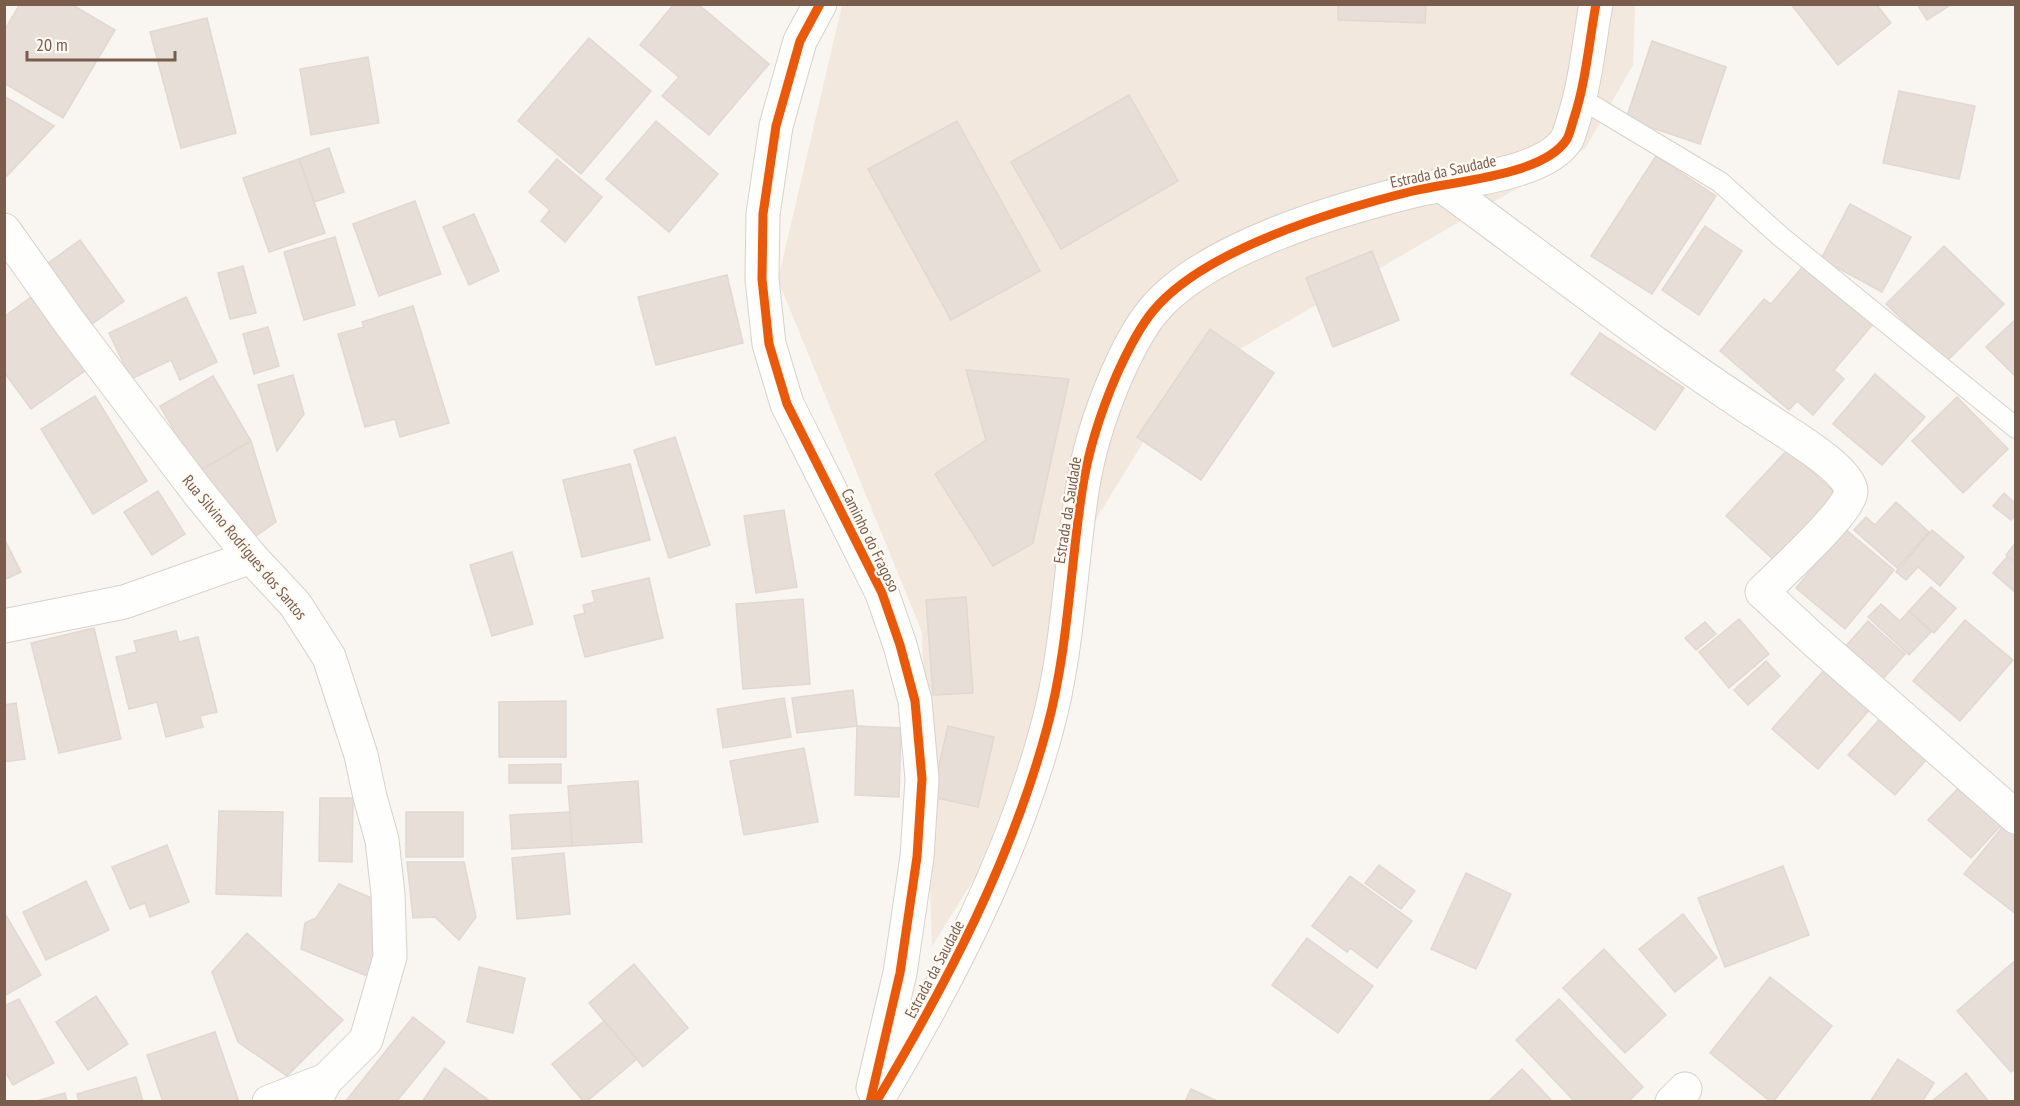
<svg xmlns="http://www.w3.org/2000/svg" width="2020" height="1106" font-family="'PT Sans Narrow',sans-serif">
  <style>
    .residential { fill: #f2e8de }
    .building { fill: #e6ded7; stroke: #e2d8d2; stroke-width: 1.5 }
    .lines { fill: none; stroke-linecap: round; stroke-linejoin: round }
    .service-casing { stroke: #d7d1cb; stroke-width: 22 }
    .minor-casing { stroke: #d7d1cb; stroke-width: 35 }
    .service { stroke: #fefefd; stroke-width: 20 }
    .minor { stroke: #fefefd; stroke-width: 33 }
    .cycleway-casing { stroke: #fffaf3; stroke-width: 13 }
    .cycleway { stroke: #e8590c; stroke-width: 9 }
    .labels { text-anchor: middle; stroke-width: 4.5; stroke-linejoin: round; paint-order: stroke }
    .street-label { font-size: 16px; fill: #7a5c4d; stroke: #fffaf3 }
  </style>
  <rect width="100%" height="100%" fill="#f9f5f0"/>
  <path class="residential" d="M842,5H1635L1633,65L1585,149L1178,385L1092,526L991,852L932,946L922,632L778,280Z"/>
  <g class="building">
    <path d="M20,4H71L115,30L63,118L4,83V31Z"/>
    <path d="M674,4H698L769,64L709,135L662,96L679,77L640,45Z"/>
    <path d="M1338,4H1426L1425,23L1338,20Z"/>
    <path d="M1791,4H1876L1891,23L1838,65Z"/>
    <path d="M1917,4H1952L1927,20Z"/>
    <path d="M207,18L236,133L181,148L150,32Z"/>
    <path d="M589,38L651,91L581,174L518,121Z"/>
    <path d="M1652,41L1726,67L1700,144L1626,119Z"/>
    <path d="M368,57L379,123L311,135L300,69Z"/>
    <path d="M1899,91L1975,106L1959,179L1883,163Z"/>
    <path d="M1129,95L1178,181L1061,249L1011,162Z"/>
    <path d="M4,96L54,126L4,179Z"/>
    <path d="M656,121L718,174L669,232L606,179Z"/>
    <path d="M957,121L1040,271L951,320L868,169Z"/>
    <path d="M329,148L344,192L314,202L299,159Z"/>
    <path d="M1656,156L1716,196L1652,294L1591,256Z"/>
    <path d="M299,159L325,233L269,252L243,178Z"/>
    <path d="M557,159L602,197L565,242L541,221L550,210L529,192Z"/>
    <path d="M415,201L441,274L379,296L353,224Z"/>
    <path d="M1850,204L1911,237L1882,292L1821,259Z"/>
    <path d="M474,214L499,271L469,285L443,227Z"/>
    <path d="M1705,226L1742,251L1699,315L1662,290Z"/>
    <path d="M335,237L355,305L304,320L284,252Z"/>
    <path d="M80,240L124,301L92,324L47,264Z"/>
    <path d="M1944,246L2004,304L1946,362L1886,304Z"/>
    <path d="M1372,251L1399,320L1333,347L1306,278Z"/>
    <path d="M1804,265L1873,324L1834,370L1844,379L1813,415L1797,401L1789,410L1720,351L1764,299L1771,304Z"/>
    <path d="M243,266L256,313L230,319L218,273Z"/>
    <path d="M727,275L743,343L656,365L638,297Z"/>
    <path d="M31,297L86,370L31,409L4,372V317Z"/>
    <path d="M186,297L217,362L180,380L171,360L131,379L109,333Z"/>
    <path d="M413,306L449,423L400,437L395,419L365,427L338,334L364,327L362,322Z"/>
    <path d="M2016,319V377L1986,347Z"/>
    <path d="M268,327L279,366L254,374L243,334Z"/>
    <path d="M1210,329L1274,373L1201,480L1137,437Z"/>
    <path d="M1600,333L1684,388L1655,430L1571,374Z"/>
    <path d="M966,370L1069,379L1033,543L993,566L935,474L986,440Z"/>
    <path d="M1875,374L1925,417L1882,465L1833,424Z"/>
    <path d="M293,375L304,414L277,451L258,385Z"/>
    <path d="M213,376L251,441L198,472L160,406Z"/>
    <path d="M95,396L147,481L93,514L41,429Z"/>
    <path d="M1957,397L2008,449L1963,493L1912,441Z"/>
    <path d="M675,437L710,545L669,558L634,450Z"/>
    <path d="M251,441L276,522L246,543L198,472Z"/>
    <path d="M1788,449L1838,496L1776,562L1726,516Z"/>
    <path d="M630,464L650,540L582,557L563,480Z"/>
    <path d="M158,491L185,534L152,555L124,512Z"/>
    <path d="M2004,493L2016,504V514L2011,520L1993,506Z"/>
    <path d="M1896,502L1929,532L1897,568L1854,530L1866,517L1875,525Z"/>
    <path d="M784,510L797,587L756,593L744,516Z"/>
    <path d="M1845,529L1894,570L1845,629L1796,588Z"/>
    <path d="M1932,530L1964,557L1940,586L1918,567L1906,580L1896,572Z"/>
    <path d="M4,538L21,572L4,580Z"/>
    <path d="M2016,542V562L2006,555Z"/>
    <path d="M512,552L533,624L492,636L470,565Z"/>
    <path d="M2007,557L2016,565V593L1993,573Z"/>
    <path d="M649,578L663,638L585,657L574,616L585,613L583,605L595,602L592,591Z"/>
    <path d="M1931,587L1956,608L1934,633L1909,611Z"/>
    <path d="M966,597L973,693L933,695L926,600Z"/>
    <path d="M803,599L810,684L743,689L736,604Z"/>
    <path d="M1881,604L1900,621L1909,611L1931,632L1909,655L1868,617Z"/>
    <path d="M1739,619L1769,654L1729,688L1699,652Z"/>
    <path d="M1965,620L2013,660L1960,721L1913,681Z"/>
    <path d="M1868,621L1905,654L1882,680L1845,647Z"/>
    <path d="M1705,622L1716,634L1696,650L1685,638Z"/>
    <path d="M94,628L121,739L59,753L31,643Z"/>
    <path d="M176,631L179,642L198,637L217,712L200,716L203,727L166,737L157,702L129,709L116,657L137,652L134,641Z"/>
    <path d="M1766,661L1780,676L1748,705L1734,690Z"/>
    <path d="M1825,669L1871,708L1818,769L1772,729Z"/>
    <path d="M853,690L857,726L797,733L792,698Z"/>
    <path d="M784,698L791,737L723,748L717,709Z"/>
    <path d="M566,701V757H499V702Z"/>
    <path d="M16,703L25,759L4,762V705Z"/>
    <path d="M1886,712L1933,752L1895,795L1848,755Z"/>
    <path d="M857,726L901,728L899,797L855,795Z"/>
    <path d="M948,726L994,737L978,807L932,797Z"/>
    <path d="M804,748L818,822L744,835L730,761Z"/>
    <path d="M561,764V783H509V765Z"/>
    <path d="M638,781L642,842L572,846L568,786Z"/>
    <path d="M1963,783L2005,821L1971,858L1928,820Z"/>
    <path d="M320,798H353L352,862L319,861Z"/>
    <path d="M219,811L283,812L281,896L216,894Z"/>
    <rect x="406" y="812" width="57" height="45"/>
    <path d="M570,812L572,846L512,849L510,815Z"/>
    <path d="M2005,824L2016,833V914L1964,874Z"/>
    <path d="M167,845L189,902L150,917L145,903L130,909L112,867Z"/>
    <path d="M564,853L570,914L517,919L512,858Z"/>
    <path d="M407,862H464L476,917L459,940L435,917L413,918Z"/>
    <path d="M1379,865L1415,891L1401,909L1365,883Z"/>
    <path d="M1783,866L1809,935L1725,967L1698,898Z"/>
    <path d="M1466,873L1511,894L1476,969L1431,949Z"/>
    <path d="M1350,876L1412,921L1377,968L1350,948L1347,952L1312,926Z"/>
    <path d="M86,881L109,930L46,960L23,912Z"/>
    <path d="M339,884L383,903L377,952L367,976L301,949L305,923L316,918Z"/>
    <path d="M4,912L41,975L4,996Z"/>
    <path d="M1683,914L1717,958L1675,992L1639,949Z"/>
    <path d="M247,933L343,1020L287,1076L238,1042L212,972Z"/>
    <path d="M1307,938L1373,986L1338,1033L1272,985Z"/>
    <path d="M1604,949L1666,1015L1625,1053L1563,988Z"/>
    <path d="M2016,960V1067L2011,1072L1957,1011Z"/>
    <path d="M634,964L688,1028L643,1067L589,1003Z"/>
    <path d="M479,967L525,978L513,1033L467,1022Z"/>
    <path d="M1770,977L1832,1026L1773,1102H1771L1710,1053Z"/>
    <path d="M96,996L128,1044L88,1070L56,1022Z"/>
    <path d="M19,999L54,1063L13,1085L4,1070V1006Z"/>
    <path d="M1559,999L1643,1087L1628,1102H1575L1516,1040Z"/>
    <path d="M413,1017L445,1042L396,1102H345Z"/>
    <path d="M604,1021L637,1059L586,1102H584L552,1064Z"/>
    <path d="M215,1032L238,1099L232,1102H163L147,1055Z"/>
    <path d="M1898,1059L1934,1083L1922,1102H1870Z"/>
    <path d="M445,1068L491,1102H422Z"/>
    <path d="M1522,1069L1553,1102H1488Z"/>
    <path d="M1966,1073L1989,1102H1931Z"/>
    <path d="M136,1077L143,1102H79L77,1094Z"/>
    <path d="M1191,1089L1219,1102H1185Z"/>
    <path d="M65,1093L67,1102H33Z"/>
  </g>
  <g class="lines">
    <g class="service-casing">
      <path id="service" d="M1580,98L1720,182L1780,236L2016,428"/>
    </g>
    <g class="minor-casing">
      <g id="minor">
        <path d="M820,4L800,41L776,126L763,214L762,279L769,344L787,404L882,593L900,645L915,701L922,779L917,857L900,973L873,1088"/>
        <path d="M1441,185C1555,268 1666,356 1785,431C1800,441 1850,472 1851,491C1852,509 1778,576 1762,592L1815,641L2016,817"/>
        <path d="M4,230L70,323L198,492L251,557L295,604L329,657L361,755L370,797L382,840L388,894L390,957L366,1040L326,1080L314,1102"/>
        <path d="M4,626L124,602L251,557"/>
        <path d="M269,1102L326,1080"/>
        <path d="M876,1102C947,983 1011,861 1047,728C1068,651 1070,570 1082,491C1088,451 1101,411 1117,374C1127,352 1138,329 1153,311C1204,249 1336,210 1413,191C1453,181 1544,176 1567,139C1570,133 1572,124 1574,118C1586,81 1589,42 1596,4"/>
        <path d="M1672,1102L1685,1089"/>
      </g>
    </g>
    <use href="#service" class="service"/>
    <use href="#minor" class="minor"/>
    <g class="cycleway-casing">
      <g id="cycleway">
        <path d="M820,4L800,41L776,126L763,214L762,279L769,344L787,404L882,593L900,645L915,701L922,779L917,857L900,973L870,1102"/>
        <path d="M876,1102C947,983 1011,861 1047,728C1068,651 1070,570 1082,491C1088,451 1101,411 1117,374C1127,352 1138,329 1153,311C1204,249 1336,210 1413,191C1453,181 1544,176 1567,139C1570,133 1572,124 1574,118C1586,81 1589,42 1596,4"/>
      </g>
    </g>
    <use href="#cycleway" class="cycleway"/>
  </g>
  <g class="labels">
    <g class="street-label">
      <text transform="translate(1443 171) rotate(-12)" y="6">Estrada da Saudade</text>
      <text transform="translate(1067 510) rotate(-81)" y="6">Estrada da Saudade</text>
      <text transform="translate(871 540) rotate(64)" y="6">Caminho do Fragoso</text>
      <text transform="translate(245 547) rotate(50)" y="6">Rua Silvino Rodrigues dos Santos</text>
      <text transform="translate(934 969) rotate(-62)" y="6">Estrada da Saudade</text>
    </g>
  </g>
  <rect width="2020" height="1106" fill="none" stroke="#7a5c4d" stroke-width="12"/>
  <path d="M27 51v9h148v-9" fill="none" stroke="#7a5c4d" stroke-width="3"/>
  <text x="36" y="51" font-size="18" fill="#7a5c4d" stroke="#fffaf3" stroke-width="4.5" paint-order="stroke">20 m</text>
</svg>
